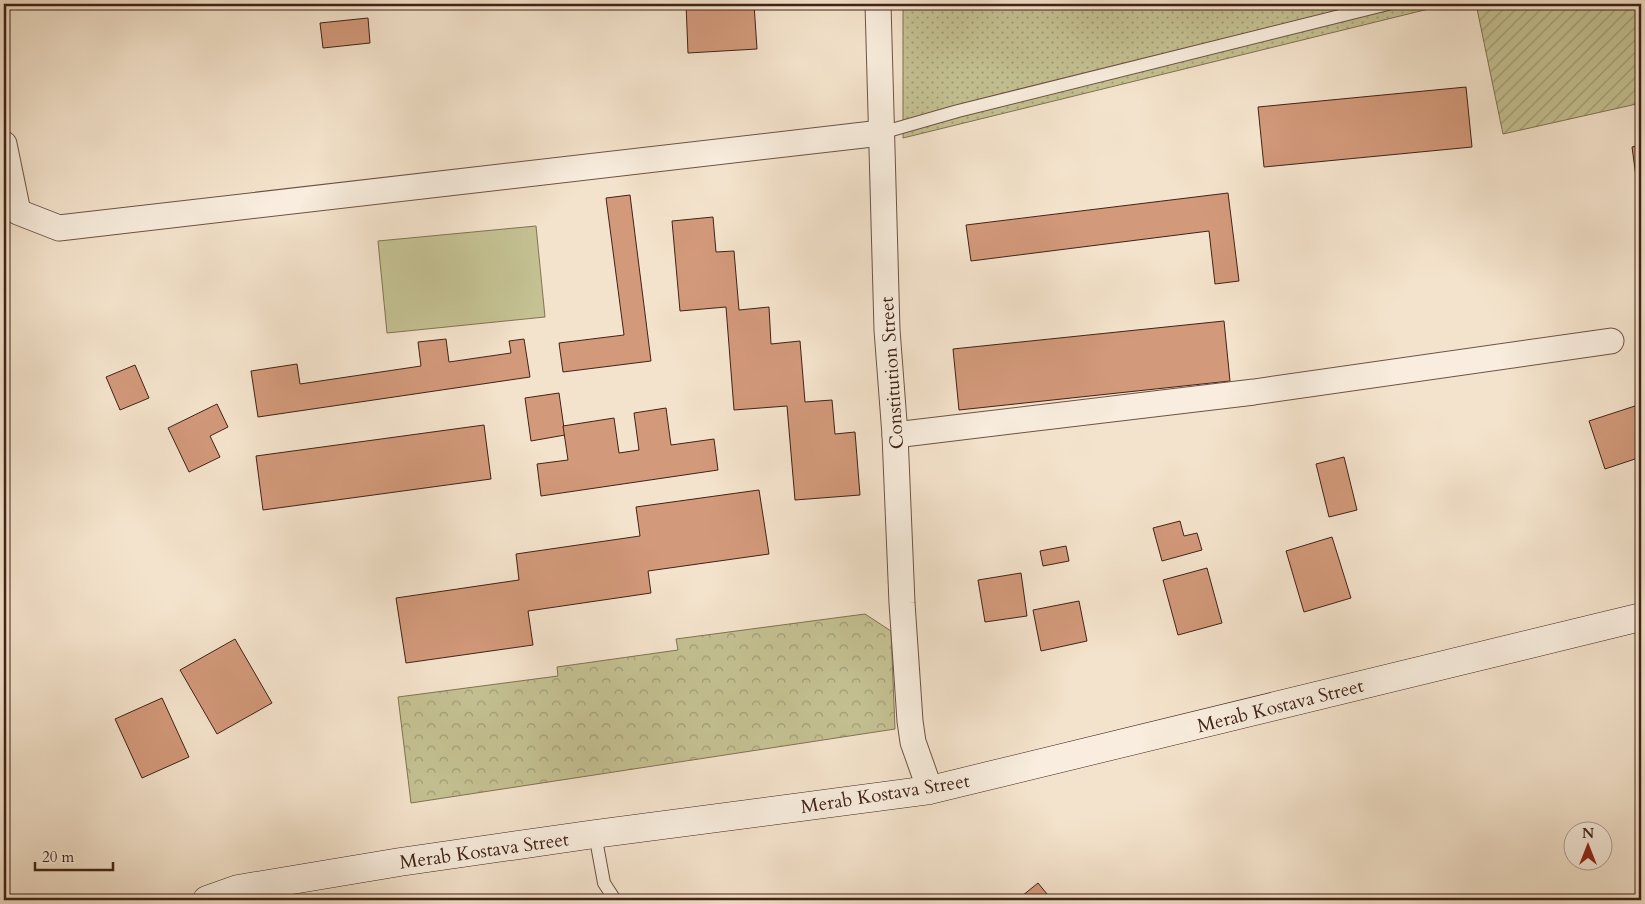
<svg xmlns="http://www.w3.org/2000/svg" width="1645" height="904" font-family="Cardo,serif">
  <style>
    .grass { fill: url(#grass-dots); stroke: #827254 }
    .forest { fill: url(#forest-crowns); stroke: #827254 }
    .garden { fill: url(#garden-furrows); stroke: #827254 }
    .pitch { fill: #c4c192; stroke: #827254 }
    .building { fill: #d2997a; stroke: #412217 }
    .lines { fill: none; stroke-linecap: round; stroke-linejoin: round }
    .lane-casing { stroke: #6e5244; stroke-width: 14 }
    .street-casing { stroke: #6e5244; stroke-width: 27 }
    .secondary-casing { stroke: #412217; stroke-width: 29 }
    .lane { stroke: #f8edde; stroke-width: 12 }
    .street { stroke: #f8edde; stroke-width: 25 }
    .secondary { stroke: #f8edde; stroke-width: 28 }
    .labels { text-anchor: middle; stroke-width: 4.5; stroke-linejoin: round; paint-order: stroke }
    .street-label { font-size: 19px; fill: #412217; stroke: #f8edde }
  </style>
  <defs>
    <pattern id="grass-dots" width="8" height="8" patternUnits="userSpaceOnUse" patternTransform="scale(1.25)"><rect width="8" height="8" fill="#c4c192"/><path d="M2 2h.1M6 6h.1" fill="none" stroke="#a19c76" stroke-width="1.8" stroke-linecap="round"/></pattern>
    <pattern id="forest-crowns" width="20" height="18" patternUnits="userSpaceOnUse" patternTransform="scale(1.25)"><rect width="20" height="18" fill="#c4c192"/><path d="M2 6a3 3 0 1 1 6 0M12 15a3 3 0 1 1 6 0" fill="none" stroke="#a19c76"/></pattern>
    <pattern id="garden-furrows" width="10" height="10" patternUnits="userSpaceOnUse" patternTransform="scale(1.25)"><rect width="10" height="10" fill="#c4c192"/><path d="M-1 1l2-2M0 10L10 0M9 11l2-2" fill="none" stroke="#a19c76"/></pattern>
  </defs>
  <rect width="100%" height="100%" fill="#f4e3cc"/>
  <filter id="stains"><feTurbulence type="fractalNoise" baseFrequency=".004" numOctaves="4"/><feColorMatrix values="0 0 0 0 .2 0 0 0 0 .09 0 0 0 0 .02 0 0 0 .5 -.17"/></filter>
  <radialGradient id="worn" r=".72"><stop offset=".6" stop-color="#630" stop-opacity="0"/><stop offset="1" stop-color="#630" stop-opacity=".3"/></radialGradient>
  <path class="grass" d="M903,4H1449L903,138Z"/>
  <path class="forest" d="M865,614L891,631L895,729L411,803L398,697L558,676L557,667L678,650L676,639Z"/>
  <path class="garden" d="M1476,4H1641V103L1503,134Z"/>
  <path class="pitch" d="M536,226L545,317L387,333L378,241Z"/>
  <g class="building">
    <path d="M686,4H754L757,49L688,53Z"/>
    <path d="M368,18L370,43L323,48L320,23Z"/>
    <path d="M1466,87L1472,147L1264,167L1258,107Z"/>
    <path d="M1641,145V177H1636L1632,147Z"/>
    <path d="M1228,193L1239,281L1215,284L1209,231L971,261L966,225Z"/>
    <path d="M630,195L651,361L563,372L559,343L624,335L606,198Z"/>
    <path d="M713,217L716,252L734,251L739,310L769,307L771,344L800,341L805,402L832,400L835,434L855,432L860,495L795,500L787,406L734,410L726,307L680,311L672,221Z"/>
    <path d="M1224,321L1230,381L959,410L953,349Z"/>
    <path d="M446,339L449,362L511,353L509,341L524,339L530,377L258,417L251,371L297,364L300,384L421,366L418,342Z"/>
    <path d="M135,365L149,398L120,410L106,377Z"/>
    <path d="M559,393L565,435L531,441L525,398Z"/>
    <path d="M217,404L228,427L210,436L220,457L189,472L168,428Z"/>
    <path d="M1638,405L1641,414V457L1605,469L1589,421Z"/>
    <path d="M666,408L671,445L714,439L718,470L541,496L537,464L568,460L563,426L614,418L619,453L639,450L634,413Z"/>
    <path d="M484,425L491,479L263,510L256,456Z"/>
    <path d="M1344,457L1357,510L1329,517L1316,464Z"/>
    <path d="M759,490L769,554L648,571L651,593L528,611L533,645L406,663L396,598L519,580L516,554L640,536L636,507Z"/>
    <path d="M1180,521L1184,536L1197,533L1202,550L1162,561L1153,528Z"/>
    <path d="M1332,537L1351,598L1304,612L1286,551Z"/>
    <path d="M1066,546L1069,561L1043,566L1040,551Z"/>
    <path d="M1207,568L1222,623L1178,635L1163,580Z"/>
    <path d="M1021,573L1027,616L985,622L978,580Z"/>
    <path d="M1079,601L1087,641L1041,651L1033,610Z"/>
    <path d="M235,639L272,703L217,734L180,670Z"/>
    <path d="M162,698L189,757L142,778L115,719Z"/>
    <path d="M1038,883L1052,900H1017Z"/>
  </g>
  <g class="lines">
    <g class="lane-casing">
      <g id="lane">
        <path d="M881,133L958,111L1388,4"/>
        <path d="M595,834L604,883L615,900"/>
      </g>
    </g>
    <g class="street-casing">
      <g id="street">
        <path d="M878,4L887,330L895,435L902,603L910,721L913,742L930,790"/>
        <path d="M4,144L18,212L59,228L881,133"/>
        <path d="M895,435L1254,392L1611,341"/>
        <path d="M268,884L280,900"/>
      </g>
    </g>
    <g class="secondary-casing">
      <path id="secondary" d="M207,900L238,889L400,862L595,834L930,790L1641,617"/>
    </g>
    <use href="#lane" class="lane"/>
    <use href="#street" class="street"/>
    <use href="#secondary" class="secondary"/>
  </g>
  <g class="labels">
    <g class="street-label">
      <text transform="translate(891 373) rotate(-94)" y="7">Constitution Street</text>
      <text transform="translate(1280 705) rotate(-14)" y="7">Merab Kostava Street</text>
      <text transform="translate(885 793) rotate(-9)" y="7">Merab Kostava Street</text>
      <text transform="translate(484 850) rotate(-8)" y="7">Merab Kostava Street</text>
    </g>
  </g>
  <rect width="1645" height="904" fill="none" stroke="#f4e3cc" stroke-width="20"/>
  <rect x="5" y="5" width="1635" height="894" fill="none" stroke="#412217" stroke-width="2.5"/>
  <rect x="10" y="10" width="1625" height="884" fill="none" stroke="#412217"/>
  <g transform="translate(1588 846)"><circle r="24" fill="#f8edde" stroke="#af9c8e"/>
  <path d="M0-4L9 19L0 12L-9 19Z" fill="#8f2418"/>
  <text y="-8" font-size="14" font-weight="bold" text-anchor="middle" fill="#412217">N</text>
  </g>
  <path d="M35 862v8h78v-8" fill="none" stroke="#412217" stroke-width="2.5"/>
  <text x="42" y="862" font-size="15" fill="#412217" stroke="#f8edde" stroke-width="4" paint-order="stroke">20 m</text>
  <rect width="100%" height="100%" filter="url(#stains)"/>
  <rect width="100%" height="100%" fill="url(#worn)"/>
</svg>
